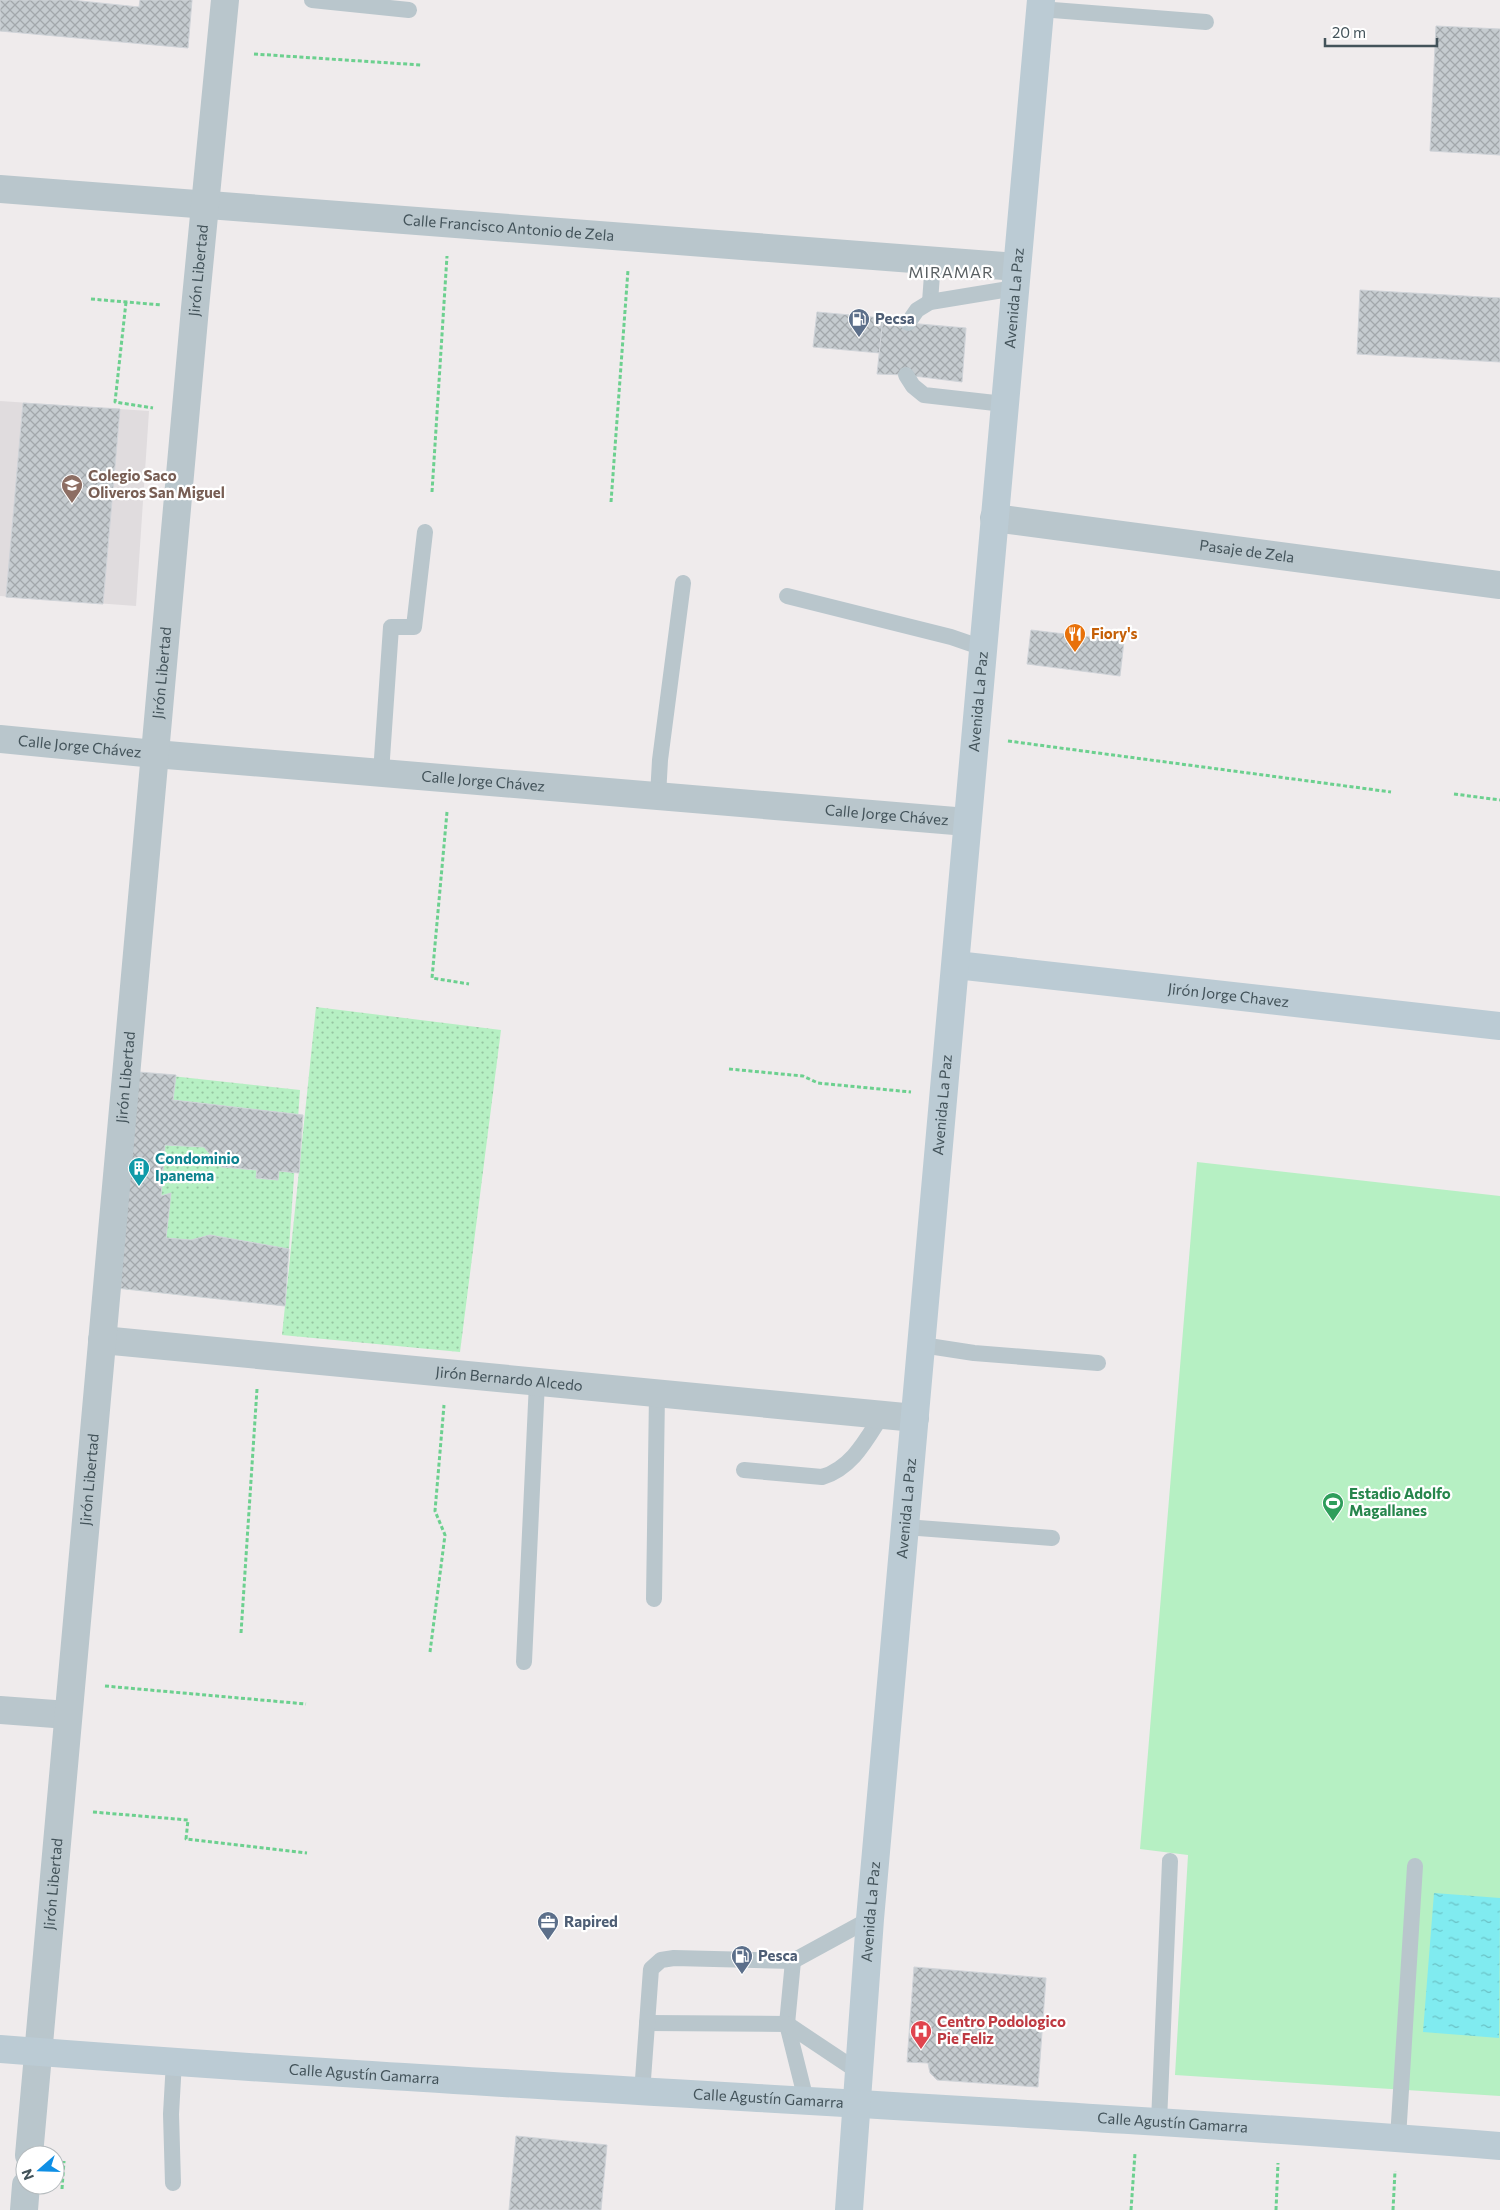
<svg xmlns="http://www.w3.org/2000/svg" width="1500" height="2210" font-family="Commissioner,sans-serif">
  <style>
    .education { fill: #e0dcde }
    .grass { fill: url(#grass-dots) }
    .park { fill: #b6f0c3 }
    .water { fill: url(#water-ripples) }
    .building { fill: url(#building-cross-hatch); stroke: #cfd3d8 }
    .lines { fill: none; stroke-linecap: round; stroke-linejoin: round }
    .path { stroke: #6cd08f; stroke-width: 3; stroke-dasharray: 4 2.5; stroke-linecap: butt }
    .service { stroke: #b9c6cc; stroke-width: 16 }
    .minor { stroke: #b9c6cc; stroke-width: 28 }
    .tertiary { stroke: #b9c6cc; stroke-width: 28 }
    .secondary { stroke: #bbcbd4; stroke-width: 28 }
    .labels { text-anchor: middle; stroke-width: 4.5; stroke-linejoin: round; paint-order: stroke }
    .street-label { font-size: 15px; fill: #43535a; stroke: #fff }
    .service-label { font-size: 15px; font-weight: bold; fill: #4e5e75; stroke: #fff; text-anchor: start }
    .education-label { font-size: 15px; font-weight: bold; fill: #785e54; stroke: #fff; text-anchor: start }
    .food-label { font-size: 15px; font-weight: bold; fill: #c56008; stroke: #fff; text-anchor: start }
    .culture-label { font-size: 15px; font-weight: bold; fill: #0d838f; stroke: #fff; text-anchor: start }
    .leisure-label { font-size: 15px; font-weight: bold; fill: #27864d; stroke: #fff; text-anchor: start }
    .health-label { font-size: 15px; font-weight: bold; fill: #be3a42; stroke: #fff; text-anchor: start }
    .neighbourhood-label { font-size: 16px; letter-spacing: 1px; fill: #585e61; stroke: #fff }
  </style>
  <defs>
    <pattern id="grass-dots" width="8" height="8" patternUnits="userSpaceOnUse" patternTransform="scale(1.25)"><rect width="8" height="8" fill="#b6f0c3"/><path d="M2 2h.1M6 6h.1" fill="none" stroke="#96c5a1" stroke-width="1.8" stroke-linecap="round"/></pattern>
    <pattern id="water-ripples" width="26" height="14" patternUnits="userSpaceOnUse" patternTransform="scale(1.25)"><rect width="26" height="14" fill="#80ebf0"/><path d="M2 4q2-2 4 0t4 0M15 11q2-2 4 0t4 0" fill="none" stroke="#6ac1c5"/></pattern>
    <pattern id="building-cross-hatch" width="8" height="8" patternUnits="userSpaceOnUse" patternTransform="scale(1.25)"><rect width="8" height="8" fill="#c5cbcf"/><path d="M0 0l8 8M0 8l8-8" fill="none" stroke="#a2a7ab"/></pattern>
  </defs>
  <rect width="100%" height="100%" fill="#efebec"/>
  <path class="education" d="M0,401L149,411L136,606L0,596Z"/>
  <g class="grass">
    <path d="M316,1007L501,1030L460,1352L282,1335Z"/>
    <path d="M126,1071L300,1090L285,1306L106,1287Z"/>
  </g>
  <path class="park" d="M1197,1162L1500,1196V2096L1175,2075L1188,1855L1140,1849Z"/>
  <path class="water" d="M1434,1893L1500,1898L1499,2038L1423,2032Z"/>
  <g class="building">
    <path d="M0,0H71L139,7L140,0H192L188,48L0,31Z"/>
    <path d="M1436,26L1500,29V155L1430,151Z"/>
    <path d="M1360,290L1500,298V362L1357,354Z"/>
    <path d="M817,312L883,318L880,353L813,347Z"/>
    <path d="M883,318L908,323L966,328L962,382L906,375L877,374Z"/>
    <path d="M23,403L120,409L103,604L6,597Z"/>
    <path d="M1031,630L1124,641L1120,676L1027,664Z"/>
    <path d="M126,1071L176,1075L173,1100L303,1115L299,1173L279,1171L278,1180L256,1178L257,1170L221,1167L204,1147L165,1145L161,1196L171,1193L166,1238L191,1240L210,1235L289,1249L285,1306L106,1287Z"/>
    <path d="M914,1967L1046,1978L1038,2087L937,2080L930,2073L928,2063L907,2062Z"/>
    <path d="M516,2136L607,2145L601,2210H509Z"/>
  </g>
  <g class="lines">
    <g class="path">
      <path d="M254,54L421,65"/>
      <path d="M91,299L162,305"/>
      <path d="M126,302L115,402L153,408"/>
      <path d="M432,492L447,256"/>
      <path d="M611,502L628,270"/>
      <path d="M1008,741L1391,792"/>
      <path d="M1454,794L1500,800"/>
      <path d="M447,812L432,978L469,984"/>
      <path d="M729,1069L803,1076L818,1083L911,1092"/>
      <path d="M241,1633L257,1389"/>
      <path d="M430,1652L445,1535L435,1511L444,1405"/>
      <path d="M105,1686L306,1704"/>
      <path d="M93,1812L188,1820L186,1839L307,1853"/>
      <path d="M62,2189L64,2161"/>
      <path d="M1131,2210L1135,2153"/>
      <path d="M1276,2210L1278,2163"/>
      <path d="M1393,2210L1395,2171"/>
    </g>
    <g class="service">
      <path d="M312,0L409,10"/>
      <path d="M1040,9L1206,22"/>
      <path d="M930,302L933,261"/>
      <path d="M908,323L917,310L930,302L1015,288"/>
      <path d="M906,375L913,386L924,395L1004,404"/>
      <path d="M787,596L951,637L983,648"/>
      <path d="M381,773L391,627H414L425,532"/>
      <path d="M658,796L660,760L683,583"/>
      <path d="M922,1345L974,1353L1098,1363"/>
      <path d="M744,1470L822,1477C852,1468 866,1440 882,1415"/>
      <path d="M905,1527L1052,1538"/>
      <path d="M654,1599L657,1394"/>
      <path d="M524,1662L537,1382"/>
      <path d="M793,1961L787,2024L806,2100"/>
      <path d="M647,2023L787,2024L859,2072"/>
      <path d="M642,2093L651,1969L661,1960L674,1958L793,1961L870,1919"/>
      <path d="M1159,2122L1170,1861"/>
      <path d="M1398,2138L1415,1866"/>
      <path d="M173,2183L171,2114L174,2061"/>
    </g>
    <g class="minor">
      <path id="s1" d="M0,189L1017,267"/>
      <path id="s2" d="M994,518L1500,585"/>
      <path id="s3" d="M0,739L155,754L967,822"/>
      <path id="s4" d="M102,1340L915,1418"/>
      <path d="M0,1710L68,1715"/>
    </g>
    <g class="tertiary">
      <path id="s5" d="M29,2155L195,308L225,0"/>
      <path d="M24,2210L26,2185"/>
    </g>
    <g class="secondary">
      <path id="s6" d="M956,965L1500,1026"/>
      <path id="s7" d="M0,2049C500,2088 1000,2107 1500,2146"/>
      <path id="s8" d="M849,2210L870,1919L1041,0"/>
    </g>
  </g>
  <defs>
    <g id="fuel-pin" transform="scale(1.125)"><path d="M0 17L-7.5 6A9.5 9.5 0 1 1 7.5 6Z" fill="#5c6f8a" stroke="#fff"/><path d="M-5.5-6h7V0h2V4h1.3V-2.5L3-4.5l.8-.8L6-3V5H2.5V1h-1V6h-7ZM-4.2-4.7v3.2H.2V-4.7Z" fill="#fff"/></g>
    <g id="school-pin" transform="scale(1.125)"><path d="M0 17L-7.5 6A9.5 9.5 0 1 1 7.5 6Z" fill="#8d6e63" stroke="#fff"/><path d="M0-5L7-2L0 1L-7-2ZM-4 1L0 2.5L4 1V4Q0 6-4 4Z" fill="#fff"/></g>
    <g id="restaurant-pin" transform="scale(1.125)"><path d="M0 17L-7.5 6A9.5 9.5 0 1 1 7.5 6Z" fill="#e8710a" stroke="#fff"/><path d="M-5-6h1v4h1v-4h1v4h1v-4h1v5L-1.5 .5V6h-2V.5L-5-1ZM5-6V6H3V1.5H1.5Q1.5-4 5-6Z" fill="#fff"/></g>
    <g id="building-pin" transform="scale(1.125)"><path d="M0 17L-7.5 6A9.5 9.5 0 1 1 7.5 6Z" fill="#0f9aa8" stroke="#fff"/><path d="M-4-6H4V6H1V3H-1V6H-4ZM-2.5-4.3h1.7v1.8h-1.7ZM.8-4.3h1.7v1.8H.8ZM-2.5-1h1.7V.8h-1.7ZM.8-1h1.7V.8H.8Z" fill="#fff"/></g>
    <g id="stadium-pin" transform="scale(1.125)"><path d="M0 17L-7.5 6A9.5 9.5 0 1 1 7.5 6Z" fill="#2e9e5b" stroke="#fff"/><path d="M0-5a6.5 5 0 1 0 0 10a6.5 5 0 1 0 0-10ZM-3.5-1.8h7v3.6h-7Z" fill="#fff"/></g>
    <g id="office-pin" transform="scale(1.125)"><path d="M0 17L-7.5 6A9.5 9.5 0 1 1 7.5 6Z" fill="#5c6f8a" stroke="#fff"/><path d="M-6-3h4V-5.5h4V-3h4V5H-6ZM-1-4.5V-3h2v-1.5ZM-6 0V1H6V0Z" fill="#fff"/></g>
    <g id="hospital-pin" transform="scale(1.125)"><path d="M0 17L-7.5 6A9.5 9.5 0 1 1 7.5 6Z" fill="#e0444e" stroke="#fff"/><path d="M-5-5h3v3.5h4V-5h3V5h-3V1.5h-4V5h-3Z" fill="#fff"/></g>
  </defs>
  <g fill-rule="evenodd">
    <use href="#fuel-pin" x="859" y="319"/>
    <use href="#school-pin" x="72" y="485"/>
    <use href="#restaurant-pin" x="1075" y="634"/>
    <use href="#building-pin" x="139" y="1168"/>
    <use href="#stadium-pin" x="1333" y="1503"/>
    <use href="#office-pin" x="548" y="1922"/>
    <use href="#fuel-pin" x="742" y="1956"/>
    <use href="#hospital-pin" x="921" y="2031"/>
  </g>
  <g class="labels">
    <g class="street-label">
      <text dy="5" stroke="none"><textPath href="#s1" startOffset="510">Calle Francisco Antonio de Zela</textPath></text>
      <text dy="5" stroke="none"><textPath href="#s5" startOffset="1892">Jirón Libertad</textPath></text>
      <text dy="5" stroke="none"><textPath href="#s8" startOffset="1919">Avenida La Paz</textPath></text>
      <text dy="5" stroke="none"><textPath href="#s2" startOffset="255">Pasaje de Zela</textPath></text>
      <text dy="5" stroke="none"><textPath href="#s5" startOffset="1488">Jirón Libertad</textPath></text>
      <text dy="5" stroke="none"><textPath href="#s8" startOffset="1514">Avenida La Paz</textPath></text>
      <text dy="5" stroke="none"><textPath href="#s3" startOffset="80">Calle Jorge Chávez</textPath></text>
      <text dy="5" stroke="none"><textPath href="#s3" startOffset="485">Calle Jorge Chávez</textPath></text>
      <text dy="5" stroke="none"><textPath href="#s3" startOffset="890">Calle Jorge Chávez</textPath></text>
      <text dy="5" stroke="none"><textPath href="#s6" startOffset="274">Jirón Jorge Chavez</textPath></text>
      <text dy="5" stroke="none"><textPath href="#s5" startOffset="1082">Jirón Libertad</textPath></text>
      <text dy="5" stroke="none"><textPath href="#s8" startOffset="1109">Avenida La Paz</textPath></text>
      <text dy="5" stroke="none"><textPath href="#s4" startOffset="409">Jirón Bernardo Alcedo</textPath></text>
      <text dy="5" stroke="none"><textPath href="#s5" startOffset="678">Jirón Libertad</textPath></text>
      <text dy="5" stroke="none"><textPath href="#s8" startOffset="704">Avenida La Paz</textPath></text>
      <text dy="5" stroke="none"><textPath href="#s5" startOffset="272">Jirón Libertad</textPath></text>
      <text dy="5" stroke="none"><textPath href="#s8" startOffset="299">Avenida La Paz</textPath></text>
      <text dy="5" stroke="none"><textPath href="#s7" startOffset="365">Calle Agustín Gamarra</textPath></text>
      <text dy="5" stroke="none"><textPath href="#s7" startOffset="770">Calle Agustín Gamarra</textPath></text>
      <text dy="5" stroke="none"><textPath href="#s7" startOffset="1175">Calle Agustín Gamarra</textPath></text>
    </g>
    <g class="service-label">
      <text x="875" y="324">Pecsa</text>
      <text x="564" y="1927">Rapired</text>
      <text x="758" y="1961">Pesca</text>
    </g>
    <g class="education-label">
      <text x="88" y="481">Colegio Saco<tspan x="88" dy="17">Oliveros San Miguel</tspan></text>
    </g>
    <g class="food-label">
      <text x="1091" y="639">Fiory's</text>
    </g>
    <g class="culture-label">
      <text x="155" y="1164">Condominio<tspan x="155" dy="17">Ipanema</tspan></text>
    </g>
    <g class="leisure-label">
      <text x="1349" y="1499">Estadio Adolfo<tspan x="1349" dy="17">Magallanes</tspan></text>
    </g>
    <g class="health-label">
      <text x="937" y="2027">Centro Podologico<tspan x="937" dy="17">Pie Feliz</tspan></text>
    </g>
    <g class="neighbourhood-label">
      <text x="951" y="278">MIRAMAR</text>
    </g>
  </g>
  <g transform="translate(40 2170) rotate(250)"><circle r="24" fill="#ffffff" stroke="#b4babd"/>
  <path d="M0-4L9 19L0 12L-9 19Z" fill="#0f8fe5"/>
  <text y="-8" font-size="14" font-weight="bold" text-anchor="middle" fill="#43535a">N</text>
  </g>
  <path d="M1325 38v8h112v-8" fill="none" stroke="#43535a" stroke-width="2.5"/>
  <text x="1332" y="38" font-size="15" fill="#43535a" stroke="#ffffff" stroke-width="4" paint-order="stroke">20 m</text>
</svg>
